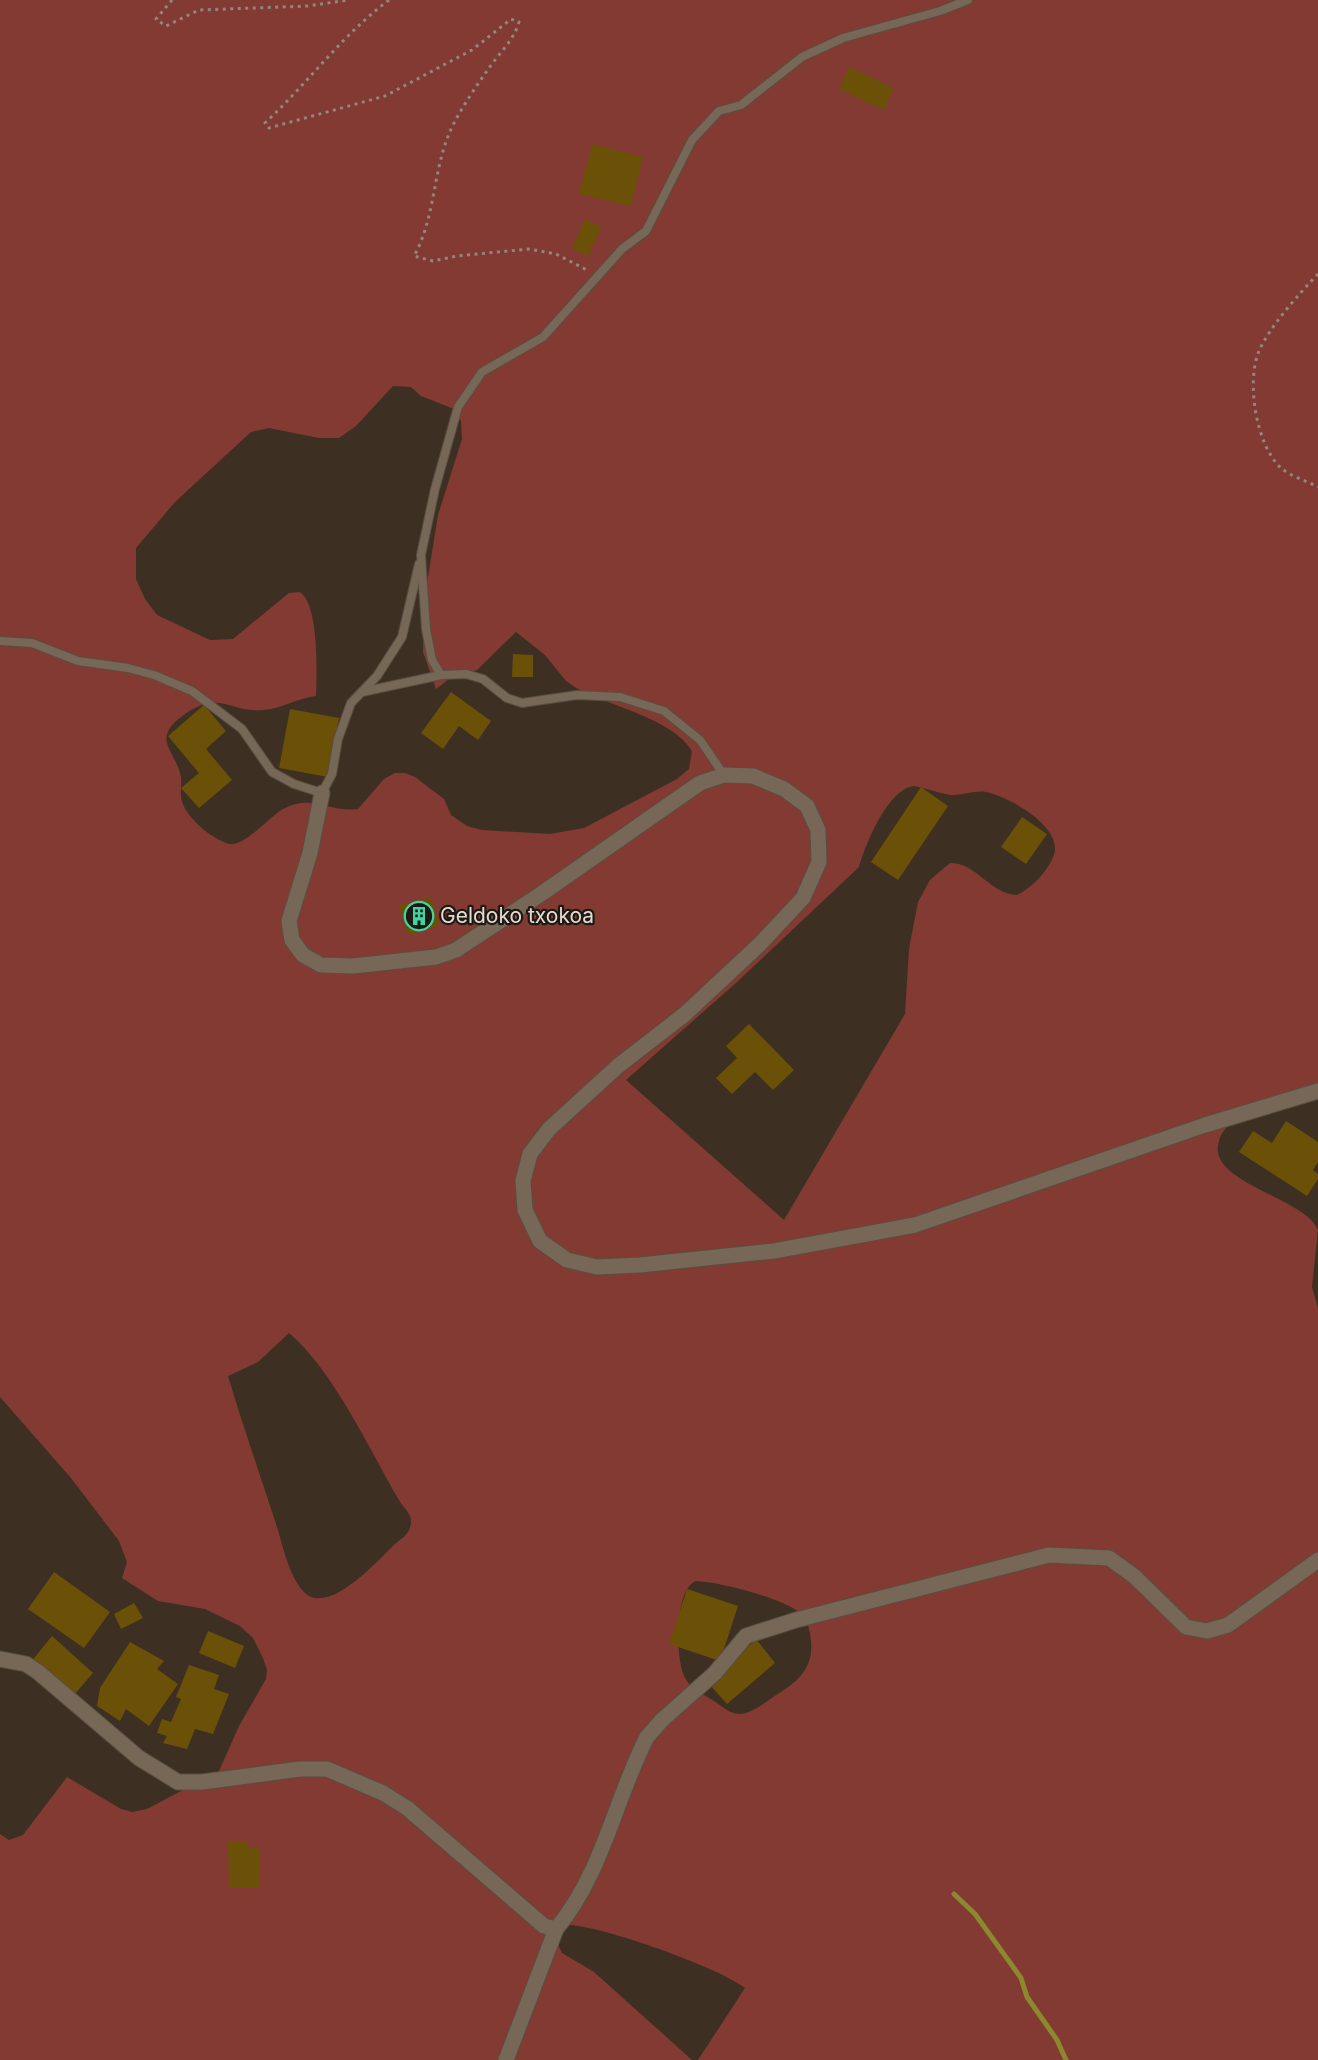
<svg xmlns="http://www.w3.org/2000/svg" width="1318" height="2060" font-family="Inter,sans-serif">
  <style>
    .green { fill: #833a33; fill-rule: evenodd }
    .lines { fill: none; stroke-linecap: round; stroke-linejoin: round }
    .stream { stroke: #8b882d; stroke-width: 5 }
    .building { fill: #6a5107 }
    .service-casing { stroke: #594e42; stroke-width: 10 }
    .minor-casing { stroke: #594e42; stroke-width: 17 }
    .tertiary-casing { stroke: #594e42; stroke-width: 17 }
    .path { stroke: #92877c; stroke-width: 3; stroke-dasharray: 3 4.5; stroke-linecap: butt }
    .service { stroke: #766757; stroke-width: 8 }
    .minor { stroke: #766757; stroke-width: 15 }
    .tertiary { stroke: #766757; stroke-width: 15 }
    .labels { text-anchor: middle; stroke-width: 4.5; stroke-linejoin: round; paint-order: stroke }
    .poi-label { font-size: 21px; fill: #e3dad1; stroke: #1f1913; text-anchor: start }
  </style>
  <rect width="100%" height="100%" fill="#3d3022"/>
  <path class="green" d="M0,0H1318V1089C1292,1099 1260,1106 1236,1120C1228,1125 1221,1132 1219,1141C1205,1183 1305,1197 1318,1230L1312,1287L1318,1308V2060H698L745,1988C720,1968 598,1924 566,1925L555,1938L562,1953L594,1972L692,2060H0V1834L9,1840L23,1835L67,1777L121,1809L132,1812L147,1809L219,1771L239,1726L266,1679L267,1670L263,1658L253,1638L240,1626L205,1609L158,1601L122,1578L127,1562L119,1541L71,1478L0,1397ZM393,386L411,387L421,396L454,409L461,421L462,439L438,515L424,602L423,652L436,689L449,679L477,670L516,632L545,655L566,681L576,688C609,706 672,718 692,751L689,769L677,779L584,828L550,834L482,830L467,826L451,815L444,799L415,777L405,773H395L384,779L358,809C329,813 313,793 283,809C269,817 246,845 231,844C215,842 188,819 183,804C179,795 182,786 181,777C176,751 151,740 181,717C219,688 228,713 263,710C281,709 297,698 316,696C317,673 319,605 300,592L289,593L233,639L210,640L157,615L145,599L136,579V548L175,502L251,432L269,428L319,438H339L356,426ZM914,786C926,788 938,793 950,795C962,796 974,790 986,792C1010,797 1063,827 1054,855C1048,871 1032,888 1017,895C990,894 977,863 950,863L930,880L918,902L909,949L905,1014L784,1220L626,1080L737,982L859,867C866,843 888,789 914,786ZM289,1333C333,1370 369,1449 399,1500C403,1508 412,1513 411,1523C410,1534 402,1538 395,1544C379,1559 327,1619 303,1591C288,1574 283,1545 276,1524C260,1475 243,1426 228,1376L258,1362ZM696,1581C720,1582 782,1598 800,1613C806,1618 808,1625 810,1633C815,1662 805,1676 781,1692C769,1699 755,1712 741,1714C732,1715 724,1708 717,1703C707,1696 691,1689 685,1678C675,1660 674,1589 696,1581Z"/>
  <g class="lines">
    <path class="stream" d="M954,1894L975,1914L1021,1978L1027,1997L1057,2040L1066,2060"/>
  </g>
  <g class="building">
    <path d="M849,67L894,88L884,110L839,89Z"/>
    <path d="M592,144L643,157L631,206L579,194Z"/>
    <path d="M585,219L601,227L588,256L572,248Z"/>
    <path d="M513,654L533,655V677H512Z"/>
    <path d="M451,692L491,721L478,740L459,726L443,749L421,733Z"/>
    <path d="M204,705L226,731L206,749L232,780L199,808L181,788L199,773L168,736Z"/>
    <path d="M290,709L339,718L328,777L279,768Z"/>
    <path d="M921,787L948,806L898,880L871,862Z"/>
    <path d="M1022,817L1047,834L1026,864L1001,847Z"/>
    <path d="M431,897L439,926L408,935L399,906Z"/>
    <path d="M749,1024L794,1070L773,1090L755,1072L732,1094L716,1078L737,1058L726,1046Z"/>
    <path d="M1286,1121L1318,1142V1162L1313,1170L1318,1174V1179L1307,1196L1239,1152L1253,1131L1272,1143Z"/>
    <path d="M54,1572L110,1612L84,1648L28,1609Z"/>
    <path d="M687,1589L738,1606L720,1661L669,1644Z"/>
    <path d="M134,1603L143,1618L121,1629L114,1614Z"/>
    <path d="M208,1631L244,1646L235,1668L199,1653Z"/>
    <path d="M52,1636L93,1673L73,1696L31,1662Z"/>
    <path d="M756,1639L775,1663L727,1704L709,1684Z"/>
    <path d="M130,1642L164,1661L157,1669L178,1684L149,1726L126,1709L120,1721L97,1706L100,1688Z"/>
    <path d="M189,1665L219,1675L214,1689L229,1694L213,1734L195,1729L187,1749L163,1743L167,1736L157,1733L162,1719L171,1722L181,1699L176,1697Z"/>
    <path d="M228,1841H248V1848H259L260,1887L229,1888Z"/>
  </g>
  <g class="lines">
    <g class="service-casing">
      <g id="service">
        <path d="M0,641L32,643L78,661L128,668L154,675L192,691L242,729L272,772L294,784L322,793L332,774L338,739L351,703L377,676L402,637L419,564"/>
        <path d="M362,692L441,675"/>
        <path d="M724,775L700,740L664,711L620,697L577,695L522,703L507,698L483,679L466,674L441,675L432,660L426,629L421,555L435,489L458,407L482,372L543,337L622,249L646,231L692,140L719,111L741,105L802,57L843,38L940,11L968,0"/>
      </g>
    </g>
    <g class="minor-casing">
      <g id="minor">
        <path d="M0,1659L26,1664L38,1672L139,1758L178,1782H202L300,1769H327L383,1793L407,1808L544,1926L556,1929C602,1875 615,1799 647,1737L662,1720L715,1673L746,1636L796,1620L1049,1555L1109,1558L1134,1576L1186,1627L1207,1631L1228,1625L1318,1560"/>
        <path d="M506,2060L556,1929"/>
      </g>
    </g>
    <g class="tertiary-casing">
      <path id="tertiary" d="M322,793L310,853L289,921L292,940L303,955L321,965L353,966L436,957L456,950L541,894L700,783L724,775L753,776L784,789L807,806L818,830L819,862L803,898L760,944L685,1014L618,1066L549,1129L530,1154L523,1181L525,1210L540,1241L567,1260L597,1267L640,1265L774,1251L915,1225L1205,1125L1318,1091"/>
    </g>
    <g class="path">
      <path d="M172,0L156,19L166,26L199,10L308,6L348,0"/>
      <path d="M389,0C342,35 308,83 265,123L269,128L385,96L472,50L511,19L519,22C514,40 500,52 489,68C477,85 464,104 454,123C432,165 437,215 414,256L433,261L457,256L529,249L556,254L587,270"/>
      <path d="M1318,274C1299,294 1270,326 1259,351C1246,382 1256,445 1281,468C1290,476 1307,481 1318,487"/>
    </g>
    <use href="#service" class="service"/>
    <use href="#minor" class="minor"/>
    <use href="#tertiary" class="tertiary"/>
  </g>
  <defs>
    <g id="building-ring" transform="scale(1.5)"><circle r="9.5" fill="#1f1913" stroke="#3ed4a3" stroke-width="1.5"/><path d="M-4-6H4V6H1V3H-1V6H-4ZM-2.5-4.3h1.7v1.8h-1.7ZM.8-4.3h1.7v1.8H.8ZM-2.5-1h1.7V.8h-1.7ZM.8-1h1.7V.8H.8Z" fill="#3ed4a3"/></g>
  </defs>
  <g fill-rule="evenodd">
    <use href="#building-ring" x="419" y="916"/>
  </g>
  <g class="labels">
    <g class="poi-label">
      <text x="440" y="923">Geldoko txokoa</text>
    </g>
  </g>
</svg>
